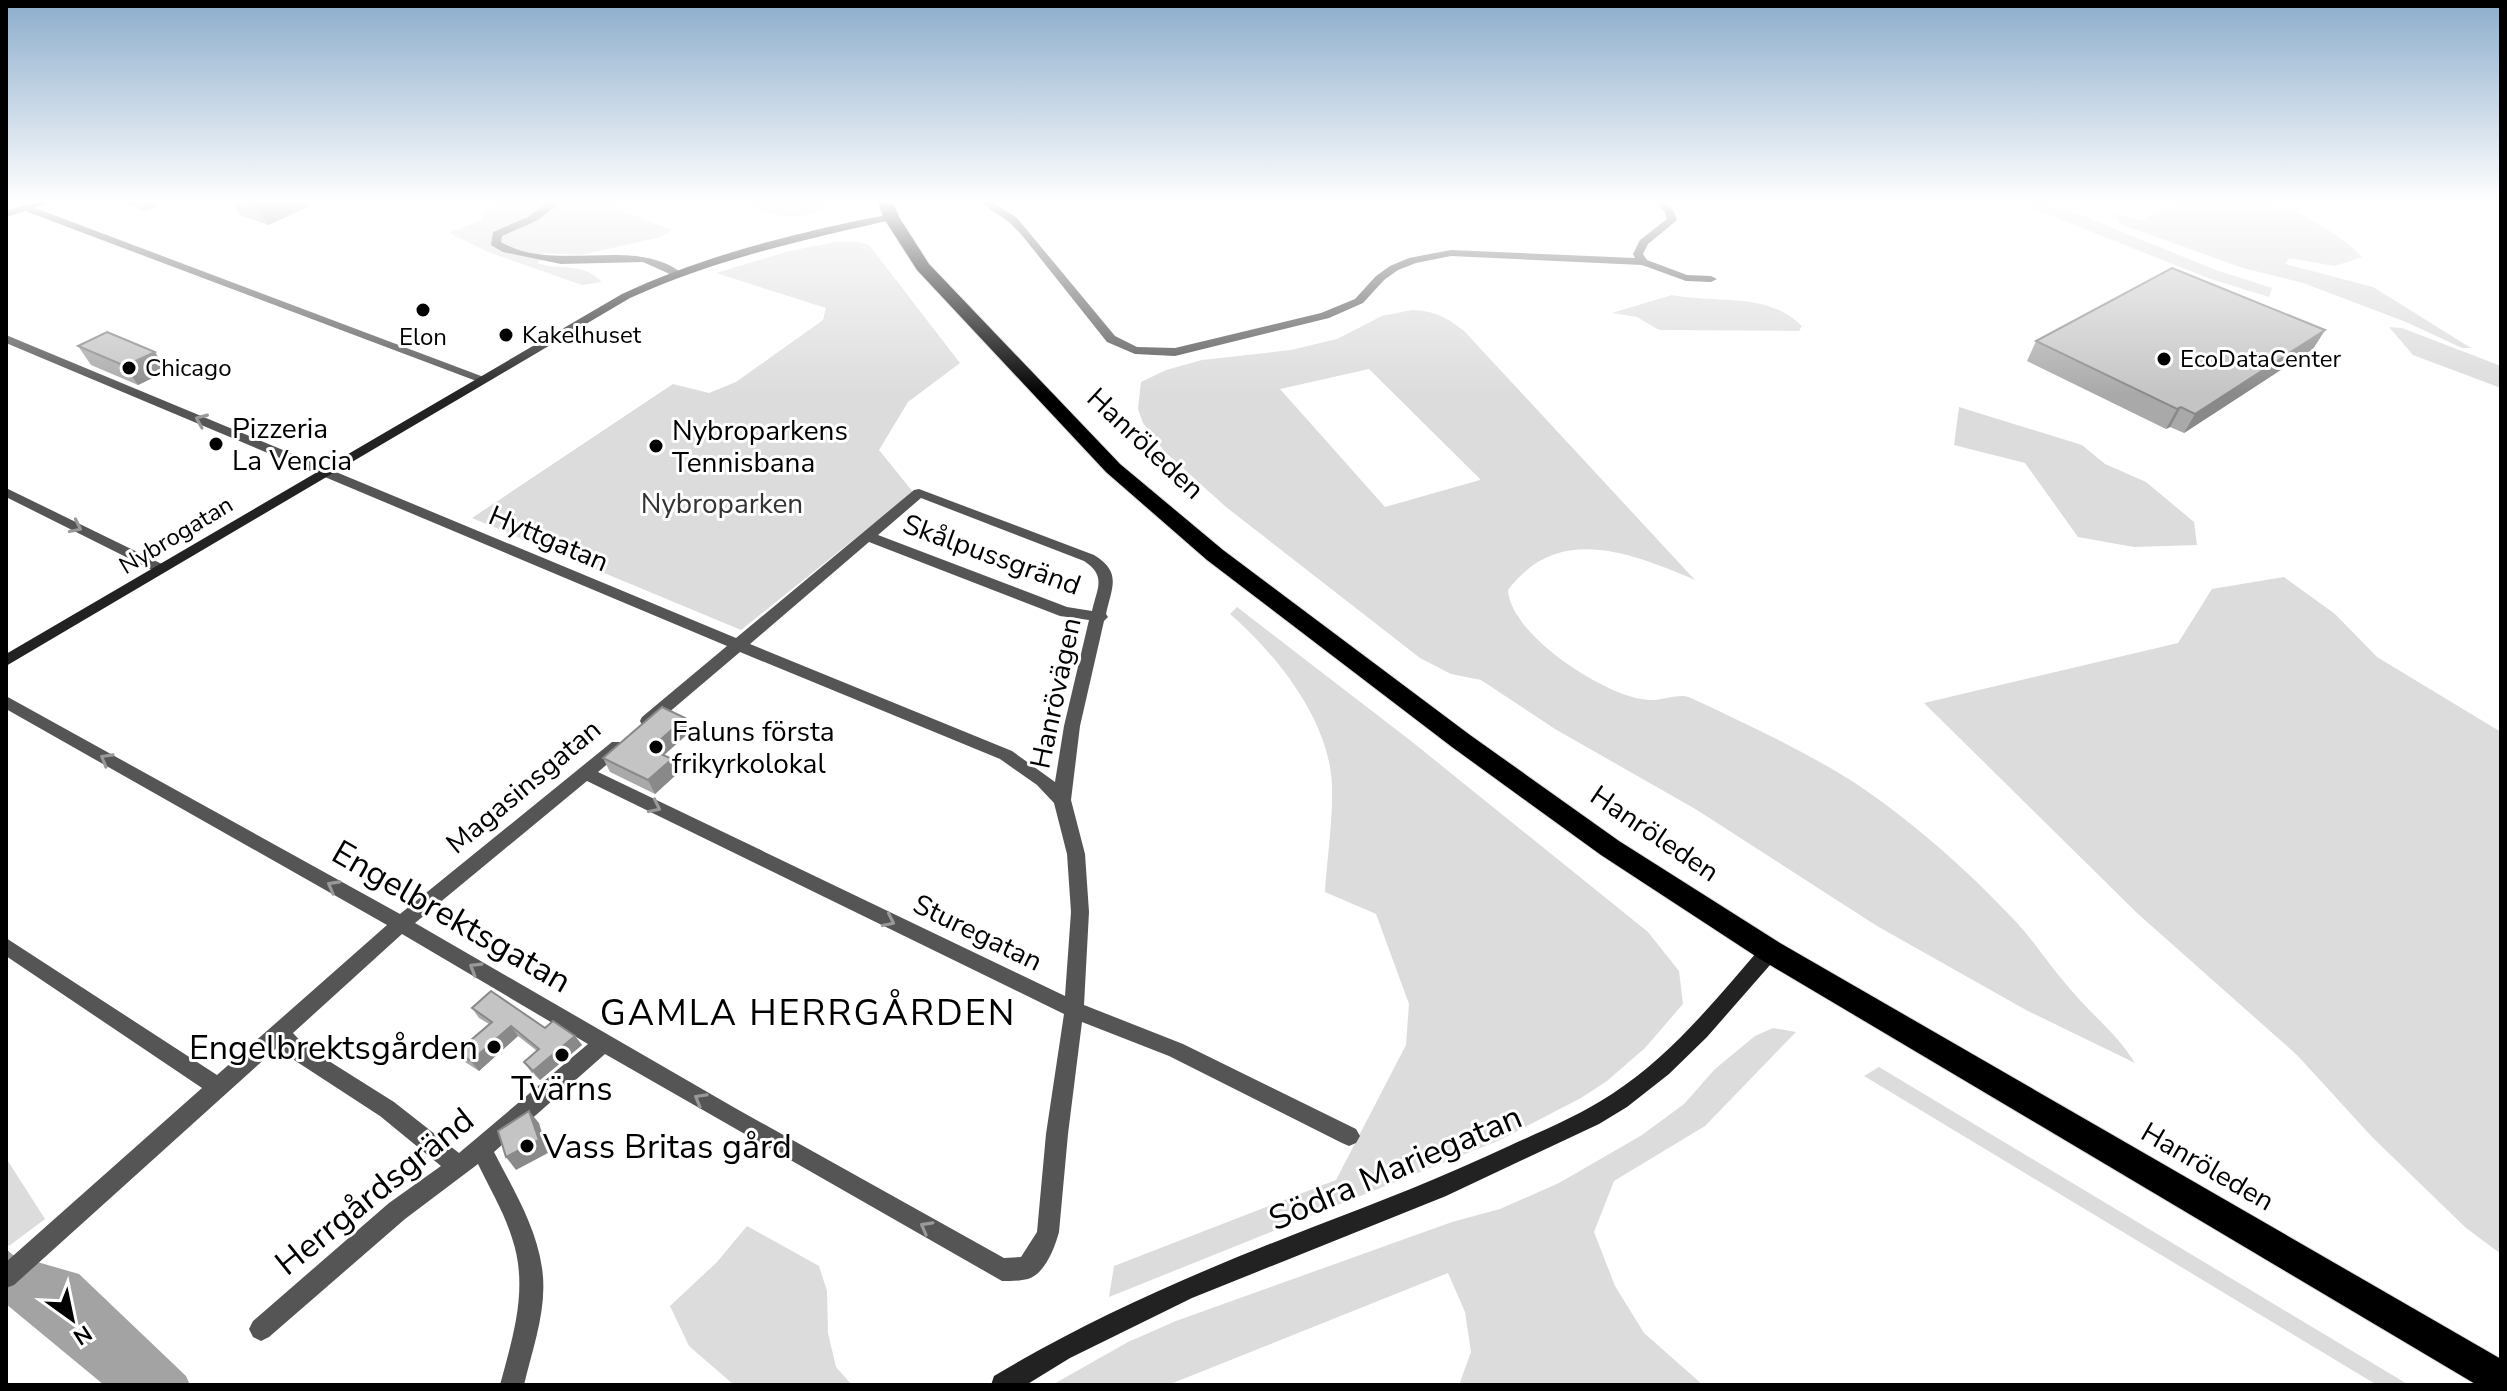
<svg xmlns="http://www.w3.org/2000/svg" width="2507" height="1391" font-family="'Nunito Sans',sans-serif">
  <style>
    .green { fill: #dcdcdc; fill-rule: evenodd }
    .water { fill: #a3a3a3 }
    .lines { fill: none; stroke-linecap: round; stroke-linejoin: round }
    .highway-casing { stroke: #dbdbdb; stroke-width: 2 }
    .street { fill: #555; fill-rule: evenodd }
    .secondary { fill: #222; fill-rule: evenodd }
    .highway { fill: #000; fill-rule: evenodd }
    .wall { fill: #a9a9a9 }
    .shaded-wall { fill: #898989 }
    .building { fill: #c4c4c4; stroke: #898989; stroke-width: 2 }
    .oneway { stroke: #999 }
    .poi-dot { fill: #000; stroke: #fff; stroke-width: 3 }
    .labels { text-anchor: middle; stroke-width: 6; stroke-linejoin: round; paint-order: stroke }
    .far-poi-label { font-size: 24px; fill: #000; stroke: #fff; text-anchor: start }
    .far-street-label { font-size: 24px; fill: #000; stroke: #fff }
    .poi-label { font-size: 28px; fill: #000; stroke: #fff; text-anchor: start }
    .street-label { font-size: 28px; fill: #000; stroke: #fff }
    .park-label { font-size: 28px; fill: #333; stroke: #fff }
    .near-street-label { font-size: 34px; fill: #000; stroke: #fff }
    .near-poi-label { font-size: 34px; fill: #000; stroke: #fff; text-anchor: end }
    .near-neighbourhood-label { font-size: 36px; letter-spacing: 2px; fill: #000; stroke: #fff }
  </style>
  <rect width="100%" height="100%" fill="#fff"/>
  <g class="green">
    <path d="M505,200H612L625,212L672,230L661,237L581,255L544,253L537,263C560,271 582,261 602,282L582,285L488,252L449,233L481,220L488,205Z"/>
    <path d="M736,200H832V204C796,227 770,215 736,200Z"/>
    <path d="M2043,200L2216,270L2272,288L2269,297L2208,278L2014,201Z"/>
    <path d="M2179,200C2205,200 2234,197 2260,200C2291,205 2341,234 2362,257L2335,266L2289,258L2285,264L2373,287L2471,348H2462L2406,322L2303,283L2243,268L2120,224L2115,214L2142,220Z"/>
    <path d="M836,242H859L869,245L960,363L908,402L879,450L913,492L741,630L472,518L673,384L709,393L736,382L823,320L826,308L716,273L789,251Z"/>
    <path d="M1672,295C1716,304 1767,291 1802,326L1799,331L1667,330H1659L1637,317L1612,313Z"/>
    <path d="M1412,310C1435,311 1447,317 1465,332L1695,580C1631,553 1558,523 1508,590C1510,635 1607,698 1649,700C1663,701 1679,692 1691,698C1736,719 1783,741 1827,766C1894,804 1965,867 2018,924C2037,945 2052,969 2071,990C2092,1015 2118,1035 2135,1063L2026,1010L1877,926L1697,810L1555,729L1481,680L1451,674L1420,658L1226,507L1164,451L1143,423L1138,409L1141,382L1166,370L1202,360L1291,350L1337,339L1382,316ZM1369,369L1480,479V480L1385,507L1280,389Z"/>
    <path d="M2389,327L2402,328L2501,366V388L2413,355Z"/>
    <path d="M1959,407L2082,445L2105,464L2146,482L2194,522L2197,545L2134,547L2078,537L2025,463L1954,445Z"/>
    <path d="M2284,577L2335,614L2377,657L2501,732V1254L2466,1228L2372,1137L2297,1055L2137,913L1924,703L2178,643L2212,589Z"/>
    <path d="M1237,607L1411,741L1648,932L1679,971L1683,1004L1645,1048L1607,1081L1581,1098L1500,1140L1109,1297L1114,1266L1336,1180L1406,1045L1409,1004L1376,914L1325,892C1327,857 1335,807 1331,774C1324,714 1274,652 1230,614Z"/>
    <path d="M1773,1028L1796,1032L1705,1126L1614,1181L1594,1232L1615,1286L1644,1333L1703,1385H1459L1471,1352L1465,1312L1448,1273L1168,1385H1052L1128,1342L1176,1321L1452,1222L1500,1209L1559,1183L1642,1135L1684,1104L1715,1069L1755,1036Z"/>
    <path d="M1879,1067L2409,1385H2377L1864,1076Z"/>
    <path d="M6,1158L45,1219L9,1246L6,1242Z"/>
    <path d="M747,1226L819,1266L827,1291L828,1333L836,1367L852,1385H734L689,1346L670,1306L717,1262Z"/>
  </g>
  <path class="water" d="M6,1249L13,1255L79,1274L186,1376L190,1385H104L6,1304Z"/>
  <g class="lines">
    <g class="highway-casing">
      <path id="highway" d="M877,200H892L899,217L929,264L1120,464L1223,550L1470,735L1619,841L1780,943L2501,1359V1385H2477L1760,959L1601,855L1452,747L1207,560L1106,472L917,270L883,217Z"/>
    </g>
    <g class="street">
      <path d="M39,200H55L35,208L489,379L483,383L479,382L25,211L6,217V211Z"/>
      <path d="M552,200H564L536,221L502,236L501,242C556,274 633,235 682,273L672,275L643,262L561,264L503,252L491,245L493,232L528,217Z"/>
      <path d="M977,200H989L1017,218L1115,336L1137,347L1175,348L1321,313L1355,299L1376,276L1390,266L1409,258L1451,250L1635,258L1633,254L1640,240L1667,219L1664,211L1652,200C1667,200 1673,206 1677,220L1648,244L1643,254L1647,260L1687,275L1711,276L1717,279L1711,282L1686,281L1642,265L1451,256L1416,263L1398,270L1384,280L1363,303L1329,318L1175,356L1135,354L1107,342L1021,234L1009,222Z"/>
      <path d="M6,335L736,638L914,490L919,489L1094,555C1122,572 1112,587 1106,614L1108,617L1104,621L1080,726L1071,800L1085,854L1089,912L1084,1005L1183,1044L1356,1129L1360,1136L1356,1143L1349,1146L1342,1143L1169,1056L1082,1022L1068,1134L1059,1232C1055,1247 1045,1274 1028,1279C1020,1281 1010,1281 1002,1281L605,1054L494,1152C513,1189 536,1226 542,1268C548,1307 533,1347 524,1385H500C513,1336 529,1288 512,1238C504,1212 490,1189 478,1164L405,1219L269,1337L261,1341L253,1337L249,1329L253,1321L389,1203L441,1166L380,1116L291,1058L279,1046L14,1285L6,1288V1262L202,1088L6,956V938L217,1075L387,925L6,709V696L400,914L612,742H624L626,746L624,750L598,772L1065,996L1071,912L1067,854L1054,803L1037,785L1000,759L740,652L654,725H642L640,721L642,717L727,646L6,343ZM921,498L1084,561C1107,576 1097,588 1092,611L1067,607L878,535ZM869,542L1060,616L1089,620L1064,726L1055,782L1012,751L750,644ZM587,781L1064,1014L1046,1134L1037,1232L1021,1257L1004,1258L735,1108L415,923ZM402,934L588,1044L459,1153L394,1102L305,1046L293,1033Z"/>
      <path d="M6,488L166,566L168,569L161,574L156,572L6,497Z"/>
    </g>
    <g class="secondary">
      <path d="M891,214L895,215V219C800,241 719,258 630,298L6,666V654L622,294C708,254 798,232 891,214Z"/>
      <path d="M1770,943L1777,945L1780,951L1777,957L1707,1037L1669,1074L1627,1107L1599,1124L1446,1196L1192,1298L1070,1358L1026,1385H991L994,1376C1096,1315 1202,1270 1313,1227C1379,1202 1445,1176 1509,1146C1544,1130 1580,1115 1612,1094C1672,1055 1717,998 1763,945Z"/>
    </g>
    <use href="#highway" class="highway"/>
  </g>
  <g class="wall">
    <path d="M113,200H172L146,211Z"/>
    <path d="M232,200H323L268,225L240,215Z"/>
    <path d="M2325,330L2313,349L2184,433L2170,427L2166,429L2027,361L2036,341Z"/>
    <path d="M78,346L167,371L138,385L91,365Z"/>
    <path d="M691,731L664,755L678,773L655,794L610,772L603,758Z"/>
    <path d="M472,1008L575,1036L582,1045L540,1080L531,1072L524,1062L537,1051L518,1036L479,1071L465,1062L457,1052L489,1024L479,1018Z"/>
  </g>
  <g class="shaded-wall">
    <path d="M154,200H172L146,211L143,205Z"/>
    <path d="M273,200H323L268,225L259,206Z"/>
    <path d="M2325,330L2313,349L2184,433L2195,414Z"/>
    <path d="M155,352L167,371L138,385L125,366Z"/>
    <path d="M2181,407L2170,427L2166,429L2177,409Z"/>
    <path d="M685,718L691,731L656,762L650,749Z"/>
    <path d="M672,759L678,773L655,794L648,780Z"/>
    <path d="M511,1026L518,1036L479,1071L471,1061Z"/>
    <path d="M575,1036L582,1045L540,1080L533,1071Z"/>
    <path d="M529,1111L539,1123L548,1153L516,1170L506,1157Z"/>
  </g>
  <g class="building">
    <path d="M128,200H154L143,205Z"/>
    <path d="M240,200H273L259,206Z"/>
    <path d="M2172,268L2325,330L2195,414L2181,407L2177,409L2036,341Z"/>
    <path d="M107,332L155,352L125,366L78,346Z"/>
    <path d="M662,707L685,718L650,749L672,759L648,780L603,758Z"/>
    <path d="M491,991L545,1028L553,1021L575,1036L533,1071L524,1062L539,1049L511,1026L471,1061L457,1052L492,1022L472,1008Z"/>
    <path d="M529,1111L539,1140L506,1157L498,1131Z"/>
  </g>
  <defs><path id="oneway-chevron" d="M-2-3.5L2.5 0L-2 3.5" fill="none" stroke-width="1.6" stroke-linecap="round" stroke-linejoin="round" transform="scale(2)"/></defs>
  <g class="oneway">
    <use href="#oneway-chevron" transform="translate(201 420) rotate(-157)"/>
    <use href="#oneway-chevron" transform="translate(76 527) rotate(26)"/>
    <use href="#oneway-chevron" transform="translate(106 759) rotate(-150)"/>
    <use href="#oneway-chevron" transform="translate(655 807) rotate(26)"/>
    <use href="#oneway-chevron" transform="translate(333 886) rotate(-151)"/>
    <use href="#oneway-chevron" transform="translate(889 921) rotate(26)"/>
    <use href="#oneway-chevron" transform="translate(475 968) rotate(-149)"/>
    <use href="#oneway-chevron" transform="translate(700 1099) rotate(-150)"/>
    <use href="#oneway-chevron" transform="translate(926 1227) rotate(-151)"/>
  </g>
  <linearGradient id="sky" x2="0" y2="1"><stop stop-color="#8cadcc"/><stop offset="0.51" stop-color="#fff"/><stop offset="1" stop-color="#fff" stop-opacity="0"/></linearGradient>
  <rect width="2507" height="395" fill="url(#sky)"/>
  <g class="poi-dot">
    <circle cx="423" cy="310" r="8"/>
    <circle cx="506" cy="335" r="8"/>
    <circle cx="2164" cy="359" r="8"/>
    <circle cx="129" cy="368" r="8"/>
    <circle cx="216" cy="444" r="8"/>
    <circle cx="656" cy="446" r="8"/>
    <circle cx="656" cy="747" r="8"/>
    <circle cx="494" cy="1047" r="8"/>
    <circle cx="562" cy="1055" r="8"/>
    <circle cx="527" cy="1146" r="8"/>
  </g>
  <g class="labels">
    <g class="far-poi-label">
      <text x="522" y="343">Kakelhuset</text>
      <text x="423" y="345" text-anchor="middle">Elon</text>
      <text x="2180" y="367">EcoDataCenter</text>
      <text x="145" y="376">Chicago</text>
    </g>
    <g class="far-street-label">
      <text transform="translate(176 535) rotate(-31)" y="8">Nybrogatan</text>
    </g>
    <g class="poi-label">
      <text x="232" y="438">Pizzeria<tspan x="232" dy="32">La Vencia</tspan></text>
      <text x="672" y="440">Nybroparkens<tspan x="672" dy="32">Tennisbana</tspan></text>
      <text x="672" y="741">Faluns första<tspan x="672" dy="32">frikyrkolokal</tspan></text>
    </g>
    <g class="street-label">
      <text transform="translate(1146 443) rotate(43)" y="10">Hanröleden</text>
      <text transform="translate(549 538) rotate(23)" y="10">Hyttgatan</text>
      <text transform="translate(992 554) rotate(20)" y="10">Skålpussgränd</text>
      <text transform="translate(1055 693) rotate(-78)" y="10">Hanrövägen</text>
      <text transform="translate(523 786) rotate(-40)" y="10">Magasinsgatan</text>
      <text transform="translate(1655 833) rotate(34)" y="10">Hanröleden</text>
      <text transform="translate(978 932) rotate(26)" y="10">Sturegatan</text>
      <text transform="translate(2208 1166) rotate(30)" y="10">Hanröleden</text>
    </g>
    <g class="park-label">
      <text x="722" y="513">Nybroparken</text>
    </g>
    <g class="near-street-label">
      <text transform="translate(452 916) rotate(30)" y="12">Engelbrektsgatan</text>
      <text transform="translate(1395 1167) rotate(-23)" y="12">Södra Mariegatan</text>
      <text transform="translate(374 1191) rotate(-39)" y="12">Herrgårdsgränd</text>
    </g>
    <g class="near-poi-label">
      <text x="478" y="1059">Engelbrektsgården</text>
      <text x="562" y="1100" text-anchor="middle">Tvärns</text>
      <text x="543" y="1158" text-anchor="start">Vass Britas gård</text>
    </g>
    <g class="near-neighbourhood-label">
      <text x="808" y="1025">GAMLA HERRGÅRDEN</text>
    </g>
  </g>
  <rect width="2507" height="1391" fill="none" stroke="#000000" stroke-width="16"/>
  <g transform="translate(72 1319) rotate(147)" stroke="#ffffff" stroke-width="6" paint-order="stroke">
  <path d="M0-6L14 30L0 20L-14 30Z" fill="#000000"/>
  <text y="-12" font-size="22" font-weight="bold" text-anchor="middle" fill="#000000">N</text>
  </g>
</svg>
